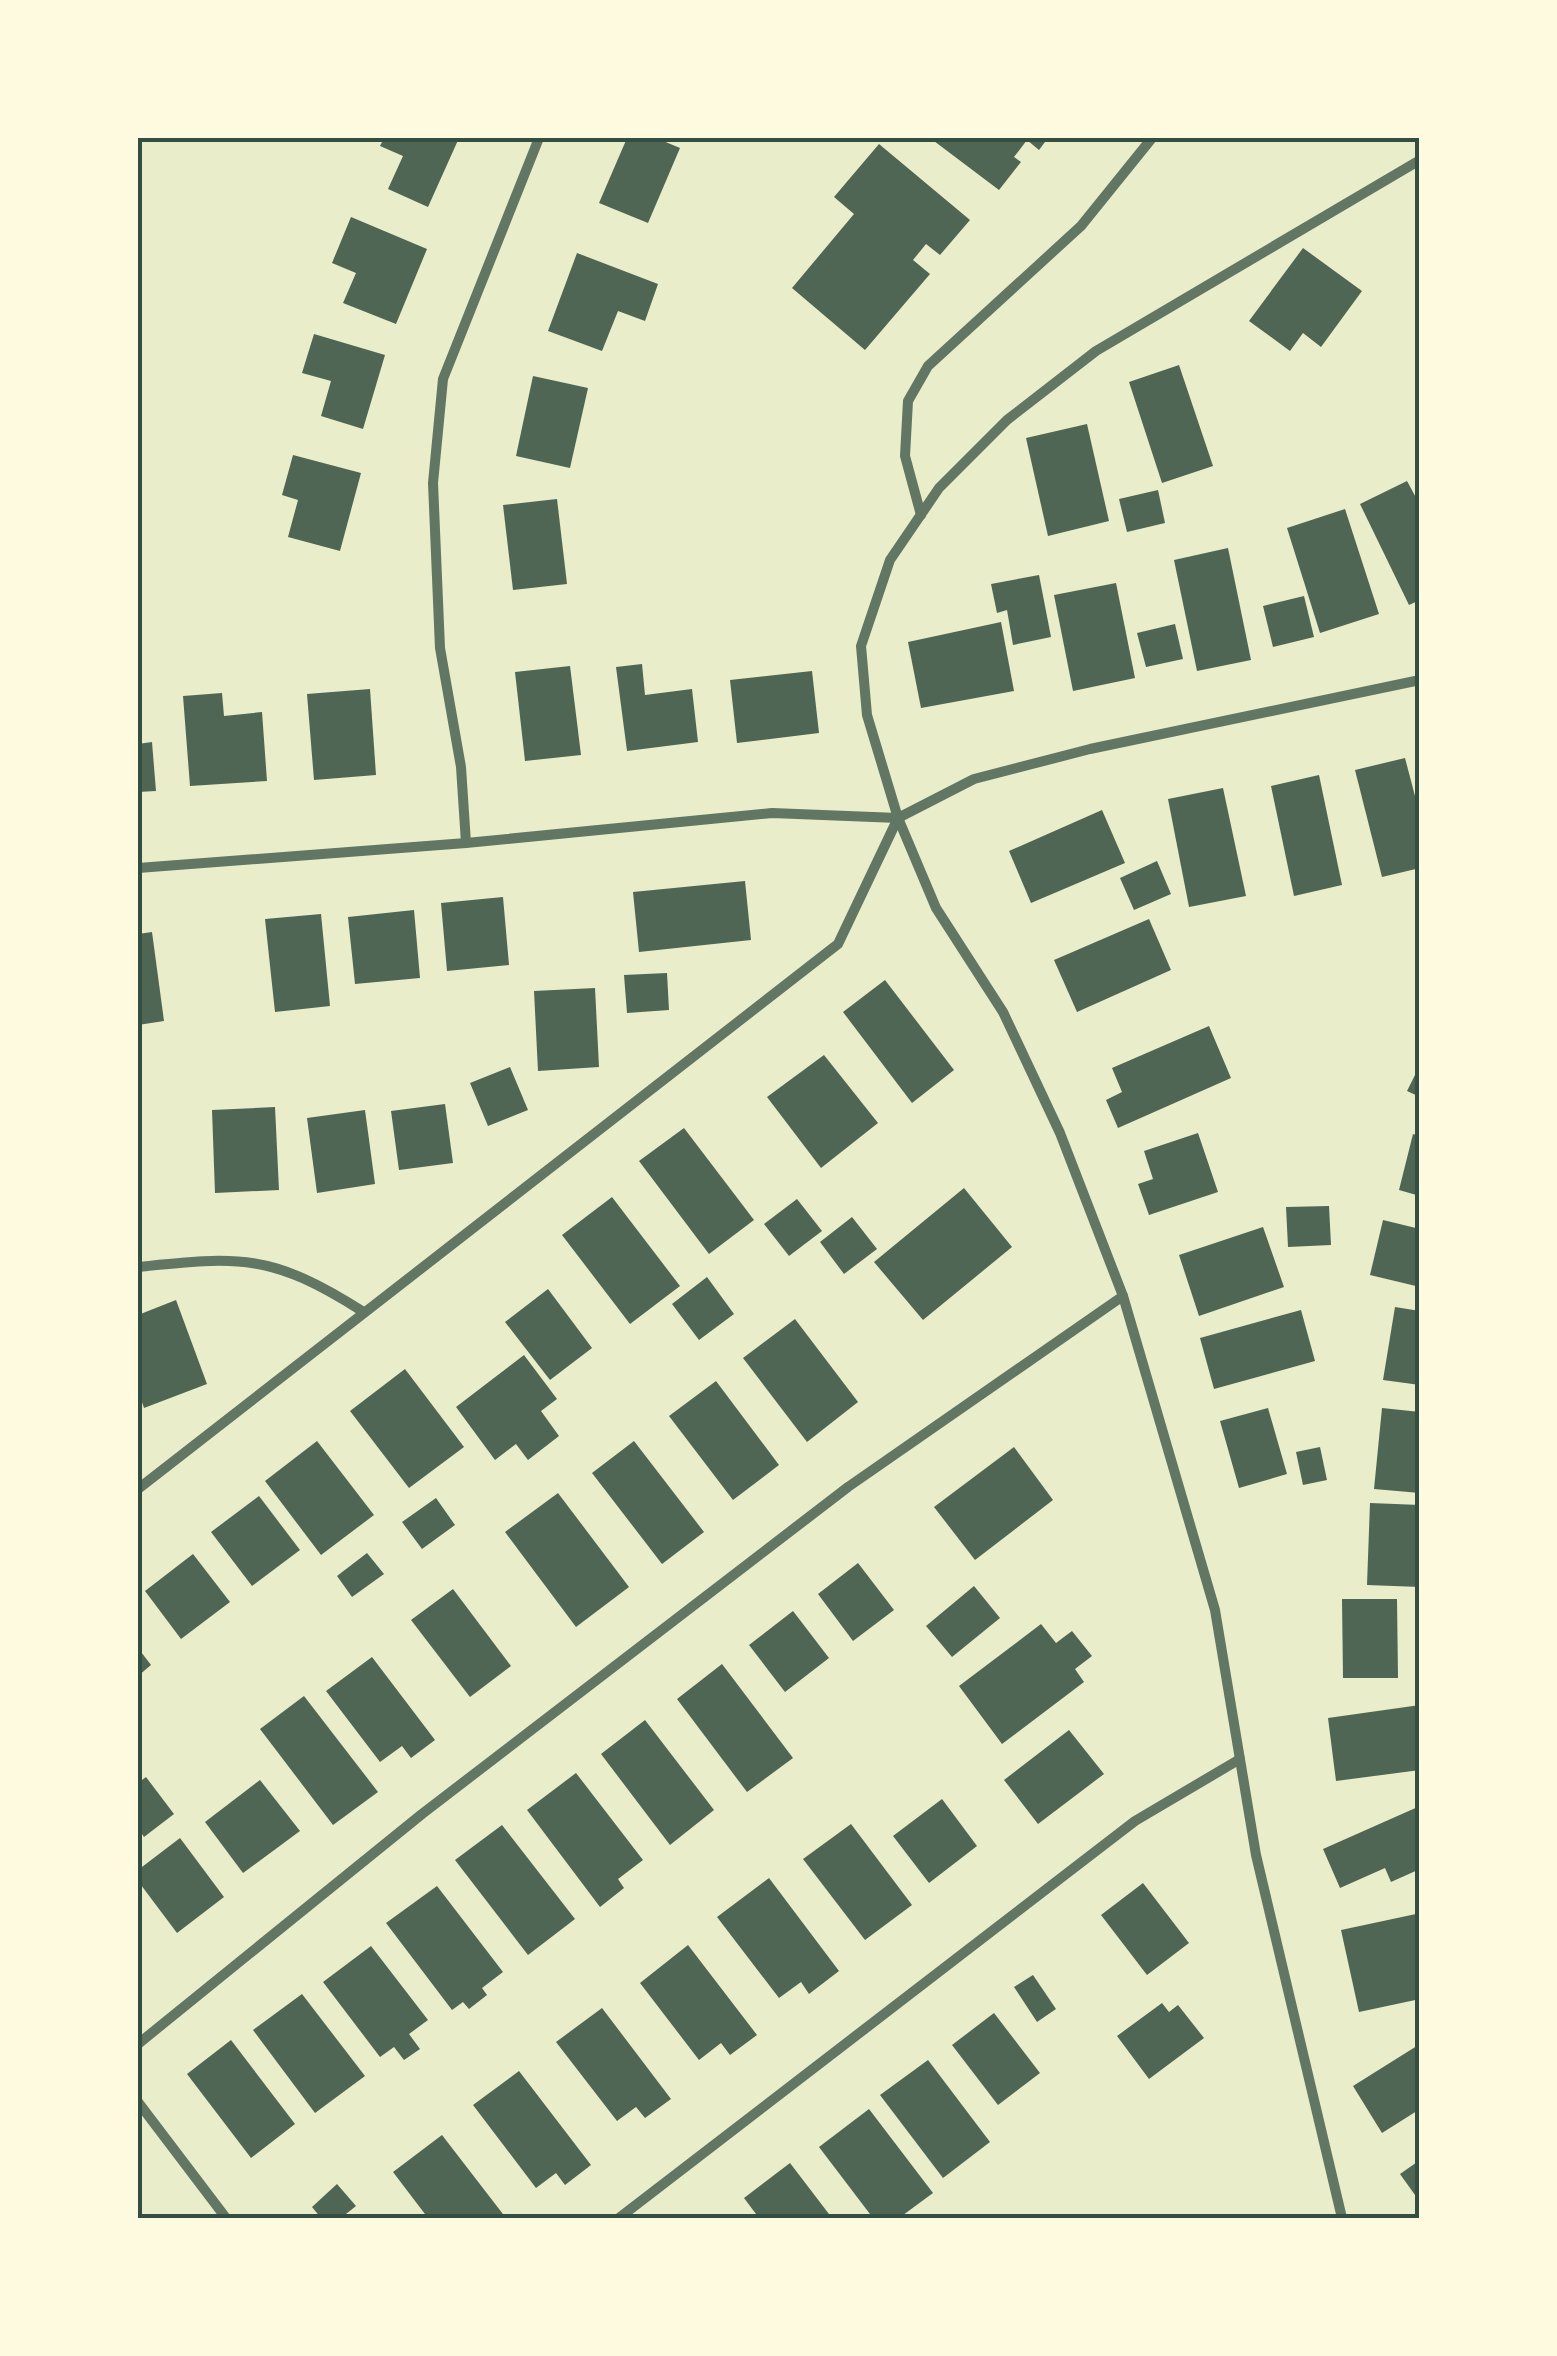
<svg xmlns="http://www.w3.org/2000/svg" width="1557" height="2356" font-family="'Nunito Sans',sans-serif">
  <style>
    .building { fill: #4f6655 }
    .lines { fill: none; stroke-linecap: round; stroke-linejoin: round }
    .minor { stroke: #617663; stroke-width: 10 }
    .neatline { fill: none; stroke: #344e41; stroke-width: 4 }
  </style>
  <rect width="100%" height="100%" fill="#e9edc9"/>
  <g class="building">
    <path d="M384,138H459L428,207L388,189L403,156L380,146Z"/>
    <path d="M627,138H656L680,148L648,223L599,203Z"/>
    <path d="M930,138H1048L1039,150L1027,140L1014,157L1021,162L999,190Z"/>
    <path d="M879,144L970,220L940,255L926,244L913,260L930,274L865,350L792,288L854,214L834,197Z"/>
    <path d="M351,217L427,249L396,324L343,303L356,273L332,263Z"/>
    <path d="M1303,248L1362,291L1321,347L1303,333L1290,351L1249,321Z"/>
    <path d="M577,253L658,284L645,321L618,311L602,351L548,331Z"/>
    <path d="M314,334L385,355L363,429L321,416L331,381L302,373Z"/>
    <path d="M1179,365L1213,466L1162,483L1129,382Z"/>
    <path d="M533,376L588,388L570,468L516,456Z"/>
    <path d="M1087,424L1109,521L1048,536L1026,438Z"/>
    <path d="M293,455L361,473L340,551L288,537L298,500L282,495Z"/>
    <path d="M1407,481L1420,505V600L1409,605L1360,504Z"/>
    <path d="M1158,490L1165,523L1127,532L1119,499Z"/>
    <path d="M557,499L567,584L513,590L503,505Z"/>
    <path d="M1345,509L1379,614L1320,633L1287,528Z"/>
    <path d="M1228,548L1251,660L1197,671L1174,560Z"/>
    <path d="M1039,575L1051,637L1013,645L1007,610L997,613L991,584Z"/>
    <path d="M1116,583L1135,678L1073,691L1054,595Z"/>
    <path d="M1304,596L1314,637L1273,647L1263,606Z"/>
    <path d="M1001,622L1014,691L921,708L908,642Z"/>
    <path d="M1175,624L1183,659L1146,667L1137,633Z"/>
    <path d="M642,664L645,695L692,689L698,742L627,751L616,667Z"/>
    <path d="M570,666L581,755L525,761L515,672Z"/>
    <path d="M812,671L819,733L737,743L730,680Z"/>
    <path d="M370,689L376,775L314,780L307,694Z"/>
    <path d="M222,693L224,716L262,712L267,781L190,786L183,696Z"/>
    <path d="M152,742L156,791L138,792V744Z"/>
    <path d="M1405,758L1420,815V868L1382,877L1355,770Z"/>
    <path d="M1319,775L1342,885L1294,896L1271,786Z"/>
    <path d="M1223,788L1246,896L1189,907L1168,799Z"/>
    <path d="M1102,810L1125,863L1031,903L1009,851Z"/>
    <path d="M1157,861L1171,894L1134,910L1120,878Z"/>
    <path d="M745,881L751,940L639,952L633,892Z"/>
    <path d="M503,897L509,965L447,971L441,903Z"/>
    <path d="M414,910L420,978L355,984L348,917Z"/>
    <path d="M321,914L330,1006L275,1012L265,919Z"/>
    <path d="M1149,919L1171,970L1077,1012L1054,960Z"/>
    <path d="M152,932L164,1021L138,1025V934Z"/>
    <path d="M667,973L669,1010L627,1013L624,975Z"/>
    <path d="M885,980L954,1070L912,1103L843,1012Z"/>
    <path d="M595,988L599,1067L538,1071L534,991Z"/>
    <path d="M1209,1026L1231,1078L1118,1128L1106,1100L1122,1092L1112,1068Z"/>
    <path d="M824,1055L878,1123L821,1168L767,1097Z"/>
    <path d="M1420,1065V1097L1407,1091Z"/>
    <path d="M510,1067L528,1110L488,1126L470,1083Z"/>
    <path d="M445,1104L453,1163L399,1170L391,1111Z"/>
    <path d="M275,1107L279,1190L215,1193L212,1110Z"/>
    <path d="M365,1110L375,1184L317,1193L307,1118Z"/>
    <path d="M684,1128L754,1220L709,1254L639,1161Z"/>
    <path d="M1198,1133L1218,1192L1149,1215L1138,1184L1153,1179L1144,1151Z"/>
    <path d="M1413,1134L1420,1136V1196L1399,1190Z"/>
    <path d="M964,1188L1012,1247L923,1320L874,1262Z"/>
    <path d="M612,1197L680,1286L630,1324L562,1235Z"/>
    <path d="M797,1199L822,1231L789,1256L764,1224Z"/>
    <path d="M1329,1206L1331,1245L1288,1247L1286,1207Z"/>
    <path d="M852,1217L877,1249L844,1274L820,1242Z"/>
    <path d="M1383,1220L1420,1229V1287L1370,1275Z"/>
    <path d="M1263,1227L1284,1287L1199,1316L1179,1255Z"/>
    <path d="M707,1277L734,1314L699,1340L672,1304Z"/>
    <path d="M548,1289L592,1348L550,1380L505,1322Z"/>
    <path d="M176,1300L207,1384L144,1408L138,1391V1315Z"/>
    <path d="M1395,1307L1420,1311V1385L1383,1380Z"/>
    <path d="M1301,1310L1315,1361L1214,1389L1200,1338Z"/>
    <path d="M795,1319L858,1402L807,1442L743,1358Z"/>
    <path d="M524,1355L557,1399L541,1411L559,1436L528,1460L516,1444L495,1460L456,1407Z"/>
    <path d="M405,1369L464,1447L409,1488L350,1411Z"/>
    <path d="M716,1381L779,1465L733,1500L669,1416Z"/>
    <path d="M1268,1408L1287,1474L1239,1488L1220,1421Z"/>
    <path d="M1382,1408L1420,1412V1493L1374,1489Z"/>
    <path d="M317,1441L374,1515L321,1555L265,1481Z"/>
    <path d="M634,1441L704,1532L662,1564L592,1473Z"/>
    <path d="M1014,1447L1053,1500L975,1560L934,1507Z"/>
    <path d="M1320,1447L1327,1480L1303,1485L1296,1452Z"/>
    <path d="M558,1493L629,1587L576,1627L505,1532Z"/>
    <path d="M259,1496L300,1550L252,1586L211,1532Z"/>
    <path d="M436,1498L455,1525L422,1549L402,1522Z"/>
    <path d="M1370,1503L1420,1505V1587L1367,1585Z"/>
    <path d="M367,1553L384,1574L352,1597L337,1576Z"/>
    <path d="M193,1554L230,1602L181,1639L145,1591Z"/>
    <path d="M858,1563L894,1610L853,1641L818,1594Z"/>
    <path d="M974,1586L1000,1618L952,1657L926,1626Z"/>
    <path d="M453,1589L511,1666L470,1697L411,1620Z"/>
    <path d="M1342,1599H1397L1398,1678H1343Z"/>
    <path d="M793,1611L829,1658L785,1692L749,1645Z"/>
    <path d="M1041,1624L1056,1643L1072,1631L1092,1656L1075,1669L1084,1682L1002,1744L959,1686Z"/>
    <path d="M138,1648L151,1665L138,1676Z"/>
    <path d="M372,1657L435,1740L411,1758L402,1746L380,1762L326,1691Z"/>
    <path d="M722,1664L793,1758L747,1792L677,1699Z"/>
    <path d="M304,1696L378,1792L333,1825L260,1729Z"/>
    <path d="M1420,1705V1770L1336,1781L1328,1718Z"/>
    <path d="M645,1720L714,1810L670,1845L601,1754Z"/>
    <path d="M1069,1730L1104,1774L1038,1824L1004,1780Z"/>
    <path d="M576,1773L643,1860L618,1879L624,1888L600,1907L527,1810Z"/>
    <path d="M146,1777L174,1814L144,1837L138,1828V1783Z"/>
    <path d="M260,1780L300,1831L243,1873L205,1822Z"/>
    <path d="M942,1799L977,1846L929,1883L893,1836Z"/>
    <path d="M1420,1806V1869L1391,1882L1385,1868L1340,1888L1323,1849Z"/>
    <path d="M851,1824L912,1905L865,1940L803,1859Z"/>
    <path d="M502,1825L575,1919L528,1955L455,1860Z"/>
    <path d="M180,1838L224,1897L177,1933L138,1881V1870Z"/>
    <path d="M769,1878L839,1971L809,1994L801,1982L779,1998L717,1917Z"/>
    <path d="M1143,1883L1189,1943L1147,1975L1101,1915Z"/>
    <path d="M437,1886L503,1972L482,1988L487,1995L469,2009L463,2002L452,2010L386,1923Z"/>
    <path d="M1416,1914L1420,1999L1359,2012L1341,1930Z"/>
    <path d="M688,1945L757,2035L730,2055L721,2043L699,2060L640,1983Z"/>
    <path d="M371,1946L428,2020L409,2034L420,2049L404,2060L394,2047L380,2057L323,1982Z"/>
    <path d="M1033,1975L1056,2009L1037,2022L1014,1987Z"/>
    <path d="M302,1994L365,2076L315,2113L253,2030Z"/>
    <path d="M1162,2003L1169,2012L1178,2005L1204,2038L1149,2079L1117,2036Z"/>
    <path d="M602,2008L671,2099L645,2118L636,2107L617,2121L556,2042Z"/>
    <path d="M994,2013L1040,2073L998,2105L952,2045Z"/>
    <path d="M231,2040L295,2124L251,2158L187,2074Z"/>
    <path d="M1420,2044V2109L1382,2133L1353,2086Z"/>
    <path d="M928,2060L990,2142L943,2178L880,2095Z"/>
    <path d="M519,2071L591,2165L565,2185L556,2173L536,2188L473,2105Z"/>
    <path d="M869,2109L933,2193L899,2218H873L819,2147Z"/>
    <path d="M442,2135L506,2218H428L393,2172Z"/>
    <path d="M1420,2160V2202L1400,2174Z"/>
    <path d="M790,2163L832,2218H759L744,2198Z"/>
    <path d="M337,2184L356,2206L341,2218H321L312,2207Z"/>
  </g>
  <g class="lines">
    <g class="minor">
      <path d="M921,515L905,456L908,401L928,366L1081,226L1152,138"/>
      <path d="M466,843L461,767L440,648L433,483L443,379L539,138"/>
      <path d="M138,868L466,843L772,813L898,818L974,779L1090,749L1420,680"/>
      <path d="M138,1267C241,1256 272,1254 362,1311"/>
      <path d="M138,1489L838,944L898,818"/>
      <path d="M138,2044L422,1814L848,1487L1123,1296"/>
      <path d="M138,2102L226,2218"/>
      <path d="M619,2218L1135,1821L1240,1759"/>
      <path d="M1342,2218L1256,1855L1215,1610L1123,1296L1060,1133L1003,1012L936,908L898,818L867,715L861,646L890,560L939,488L1007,420L1096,351L1420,160"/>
    </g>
  </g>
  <rect width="1557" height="2356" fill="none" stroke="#fefae0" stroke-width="280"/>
  <rect x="140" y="140" width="1277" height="2076" class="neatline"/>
</svg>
